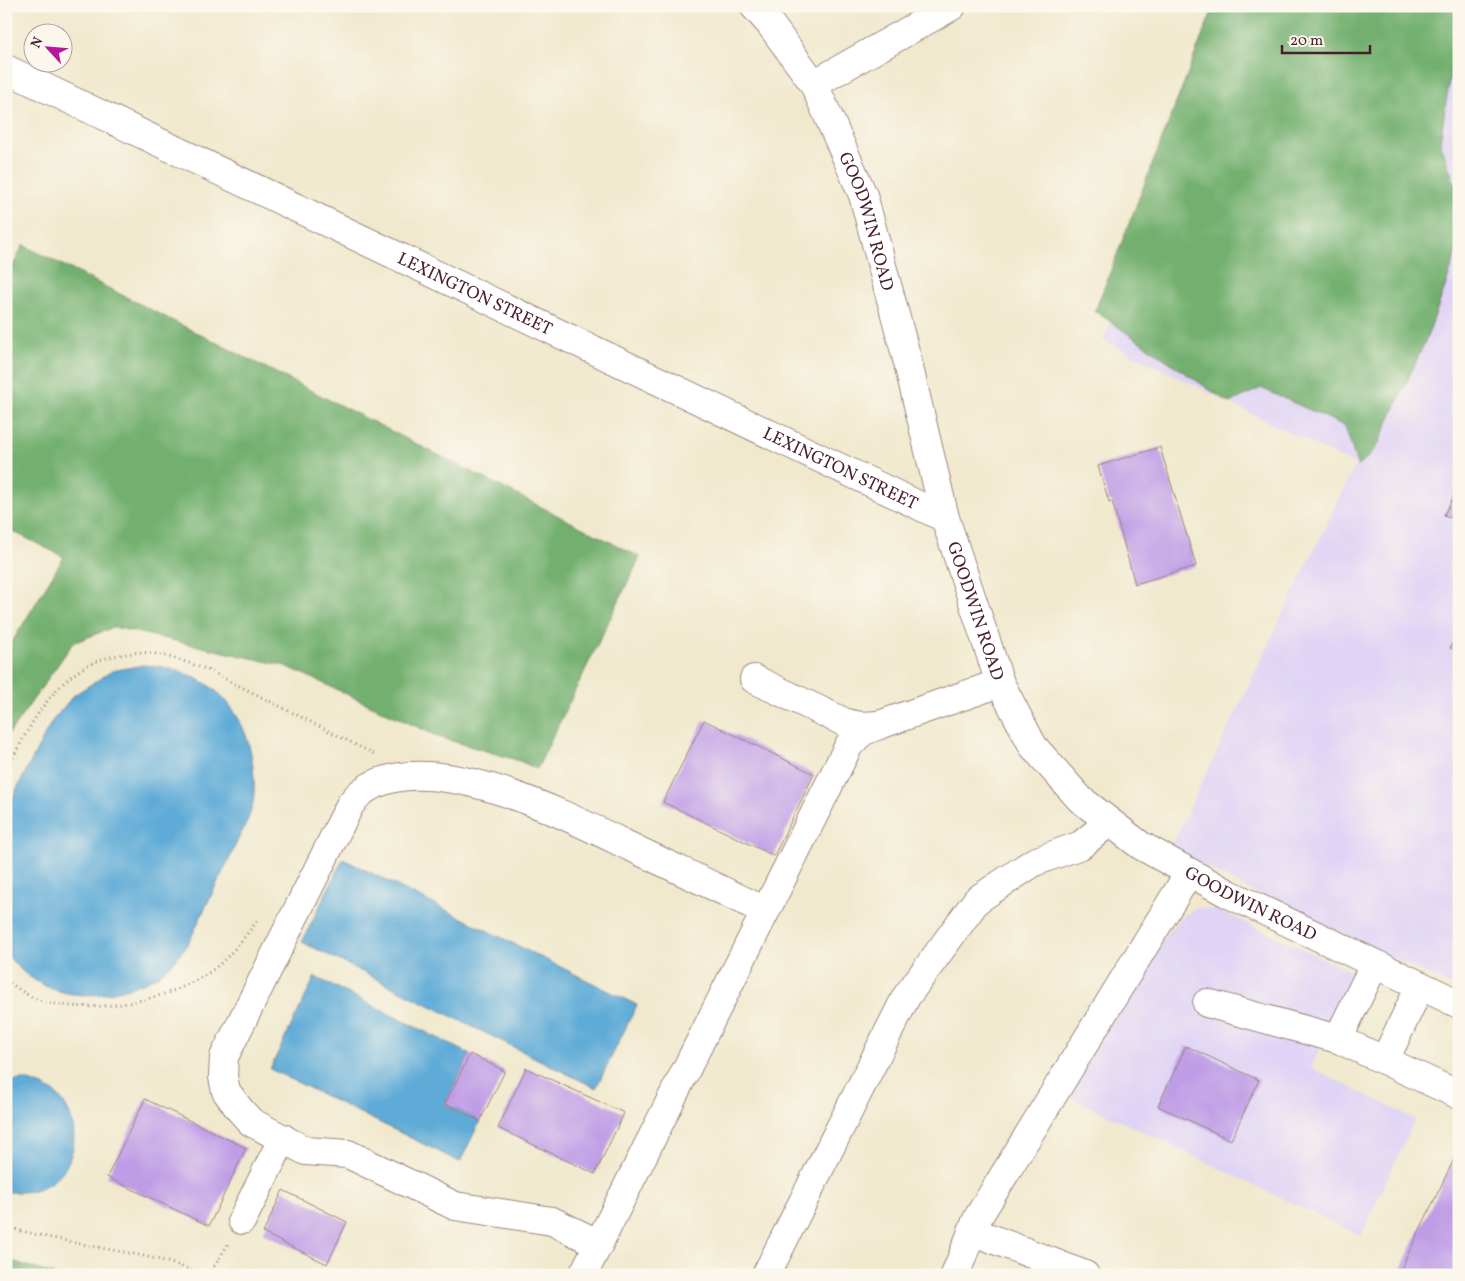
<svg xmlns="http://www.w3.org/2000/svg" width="1465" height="1281" font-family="Vollkorn,serif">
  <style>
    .built { fill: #dfd4f5 }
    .forest { fill: #73b06f; stroke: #5e684d }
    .water { fill: #5eabd7; stroke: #546581 }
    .building { fill: #bf9de6 }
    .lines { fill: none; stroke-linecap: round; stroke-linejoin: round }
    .minor-casing { stroke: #9d847c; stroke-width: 30 }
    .path { stroke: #9d847c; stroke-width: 3; stroke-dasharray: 1 4; stroke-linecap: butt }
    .minor { stroke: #fff; stroke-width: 28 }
    .labels { text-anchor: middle; stroke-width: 5; stroke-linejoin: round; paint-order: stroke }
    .street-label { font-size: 18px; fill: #4a1f2b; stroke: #fbf7ec }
  </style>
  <rect width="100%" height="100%" fill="#fbf7ec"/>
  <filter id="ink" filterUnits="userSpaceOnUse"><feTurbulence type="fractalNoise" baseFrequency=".02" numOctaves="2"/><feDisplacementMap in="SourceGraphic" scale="10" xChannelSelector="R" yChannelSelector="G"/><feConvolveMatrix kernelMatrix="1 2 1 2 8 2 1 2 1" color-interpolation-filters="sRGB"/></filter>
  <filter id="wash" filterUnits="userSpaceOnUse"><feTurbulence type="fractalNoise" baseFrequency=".0096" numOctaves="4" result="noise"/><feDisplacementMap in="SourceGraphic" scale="20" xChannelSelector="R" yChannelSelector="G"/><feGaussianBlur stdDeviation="1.12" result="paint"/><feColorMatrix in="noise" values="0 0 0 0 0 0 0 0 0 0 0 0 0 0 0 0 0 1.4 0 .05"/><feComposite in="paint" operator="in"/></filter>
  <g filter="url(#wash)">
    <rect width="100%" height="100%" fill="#f0e9ce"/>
    <g class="built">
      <path d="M1260,6H1459V989L1237,884L1171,847L1355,465L1103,340Z"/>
      <path d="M1196,908L1218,910L1356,974L1311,1068L1415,1119L1361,1236L1066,1095L1165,936L1180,918Z"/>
    </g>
    <g class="forest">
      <path d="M1214,6H1459V69H1451L1440,142L1459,196V240L1449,276L1427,337L1377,447L1358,467L1345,426L1261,388L1229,403L1095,311Z"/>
      <path d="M23,245L640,557L537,769L520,761L439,737L286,666L114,627L73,643L6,738V652L64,557L6,528V281Z"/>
      <path d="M6,1259L54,1275H6Z"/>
    </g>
    <g class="water">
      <path d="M143,665C199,668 240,697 251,754C254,771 256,790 252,807C248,823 238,838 232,853C217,883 203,912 189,942C180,954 172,965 160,974C150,981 137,985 125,989C80,1003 35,993 6,953V810L52,721L74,695L112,671Z"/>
      <path d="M343,859L637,1005L596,1088L302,942Z"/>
      <path d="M315,977L470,1054L445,1104L480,1121L460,1162L270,1069Z"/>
      <path d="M24,1080C36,1083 49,1087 58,1096C84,1123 78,1174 40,1188C29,1193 18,1192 6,1192V1082Z"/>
    </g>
    <g id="blocks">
      <g class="building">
        <path d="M1160,447L1196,566L1135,584L1112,501L1109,502L1098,466Z"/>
        <path d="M1459,486V521L1444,515Z"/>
        <path d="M1459,631V652L1450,648Z"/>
        <path d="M704,720L814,774L774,856L663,802Z"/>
        <path d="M1186,1046L1259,1080L1231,1140L1158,1106Z"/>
        <path d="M470,1054L505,1071L480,1121L445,1104Z"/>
        <path d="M526,1068L624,1113L595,1174L498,1128Z"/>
        <path d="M145,1099L246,1148L209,1226L107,1177Z"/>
        <path d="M1456,1155L1459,1157V1275H1398Z"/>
        <path d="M283,1190L347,1222L327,1264L263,1233Z"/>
      </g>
    </g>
  </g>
  <g filter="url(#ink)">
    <use href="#blocks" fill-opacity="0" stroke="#9d847c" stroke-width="1"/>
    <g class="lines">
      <g class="minor-casing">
        <g id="minor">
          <path id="s1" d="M754,6L770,24L814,84L863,195L907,359L945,518L1000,683L1033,746L1080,799L1140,845L1227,893L1459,1004"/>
          <path id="s2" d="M6,69L945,518"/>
          <path d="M814,84L952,6"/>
          <path d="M754,679L846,723L861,726L879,725"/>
          <path d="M1207,1003L1338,1039L1459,1095"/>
          <path d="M1338,1039L1374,965"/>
          <path d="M1385,1060L1420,986"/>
          <path d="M242,1220L283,1138"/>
          <path d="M972,1231L1085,1275"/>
          <path d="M599,1244L552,1221L455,1206L348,1154L306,1151L251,1122L240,1110L226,1091L223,1077L224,1057L350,805C354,800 358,794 363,791C430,744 571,818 635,849C679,870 722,890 765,911"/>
          <path d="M583,1275L849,745L862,732L879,725L1000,683"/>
          <path d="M766,1275L906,997L977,900L1034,862L1081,845L1108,823"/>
          <path d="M955,1275L977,1219L1189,873"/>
        </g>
      </g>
      <g class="path">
        <path d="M6,771C31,723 57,668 114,656C127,654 138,651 151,653C170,656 188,663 206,669L374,754"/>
        <path d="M6,980C16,987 27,996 39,1000C92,1017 181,1000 222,962C236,949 248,933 259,918"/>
        <path d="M6,1227C36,1235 66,1241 96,1247C131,1254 168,1258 200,1275"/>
        <path d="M209,1275L228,1244"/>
      </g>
      <use href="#minor" class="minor"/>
    </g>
  </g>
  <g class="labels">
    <g class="street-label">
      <text dy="6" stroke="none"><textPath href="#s1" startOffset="246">GOODWIN ROAD</textPath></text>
      <text dy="6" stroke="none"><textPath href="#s2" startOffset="520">LEXINGTON STREET</textPath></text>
      <text dy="6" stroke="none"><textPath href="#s2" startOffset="925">LEXINGTON STREET</textPath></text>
      <text dy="6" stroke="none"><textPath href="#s1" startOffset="651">GOODWIN ROAD</textPath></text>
      <text dy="6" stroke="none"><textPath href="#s1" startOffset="1070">GOODWIN ROAD</textPath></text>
    </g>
  </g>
  <rect width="1465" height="1281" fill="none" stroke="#fbf7ec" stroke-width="25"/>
  <g transform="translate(48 48) rotate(296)"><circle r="24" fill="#fbf7ec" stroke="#b4a19f"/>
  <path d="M0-4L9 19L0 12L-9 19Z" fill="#b5179e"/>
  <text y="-8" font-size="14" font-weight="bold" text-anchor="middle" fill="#4a1f2b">N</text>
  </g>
  <path d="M1282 45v8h88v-8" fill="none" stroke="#4a1f2b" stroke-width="2.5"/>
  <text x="1290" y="45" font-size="15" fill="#4a1f2b" stroke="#fbf7ec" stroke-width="4" paint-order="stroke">20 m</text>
</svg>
